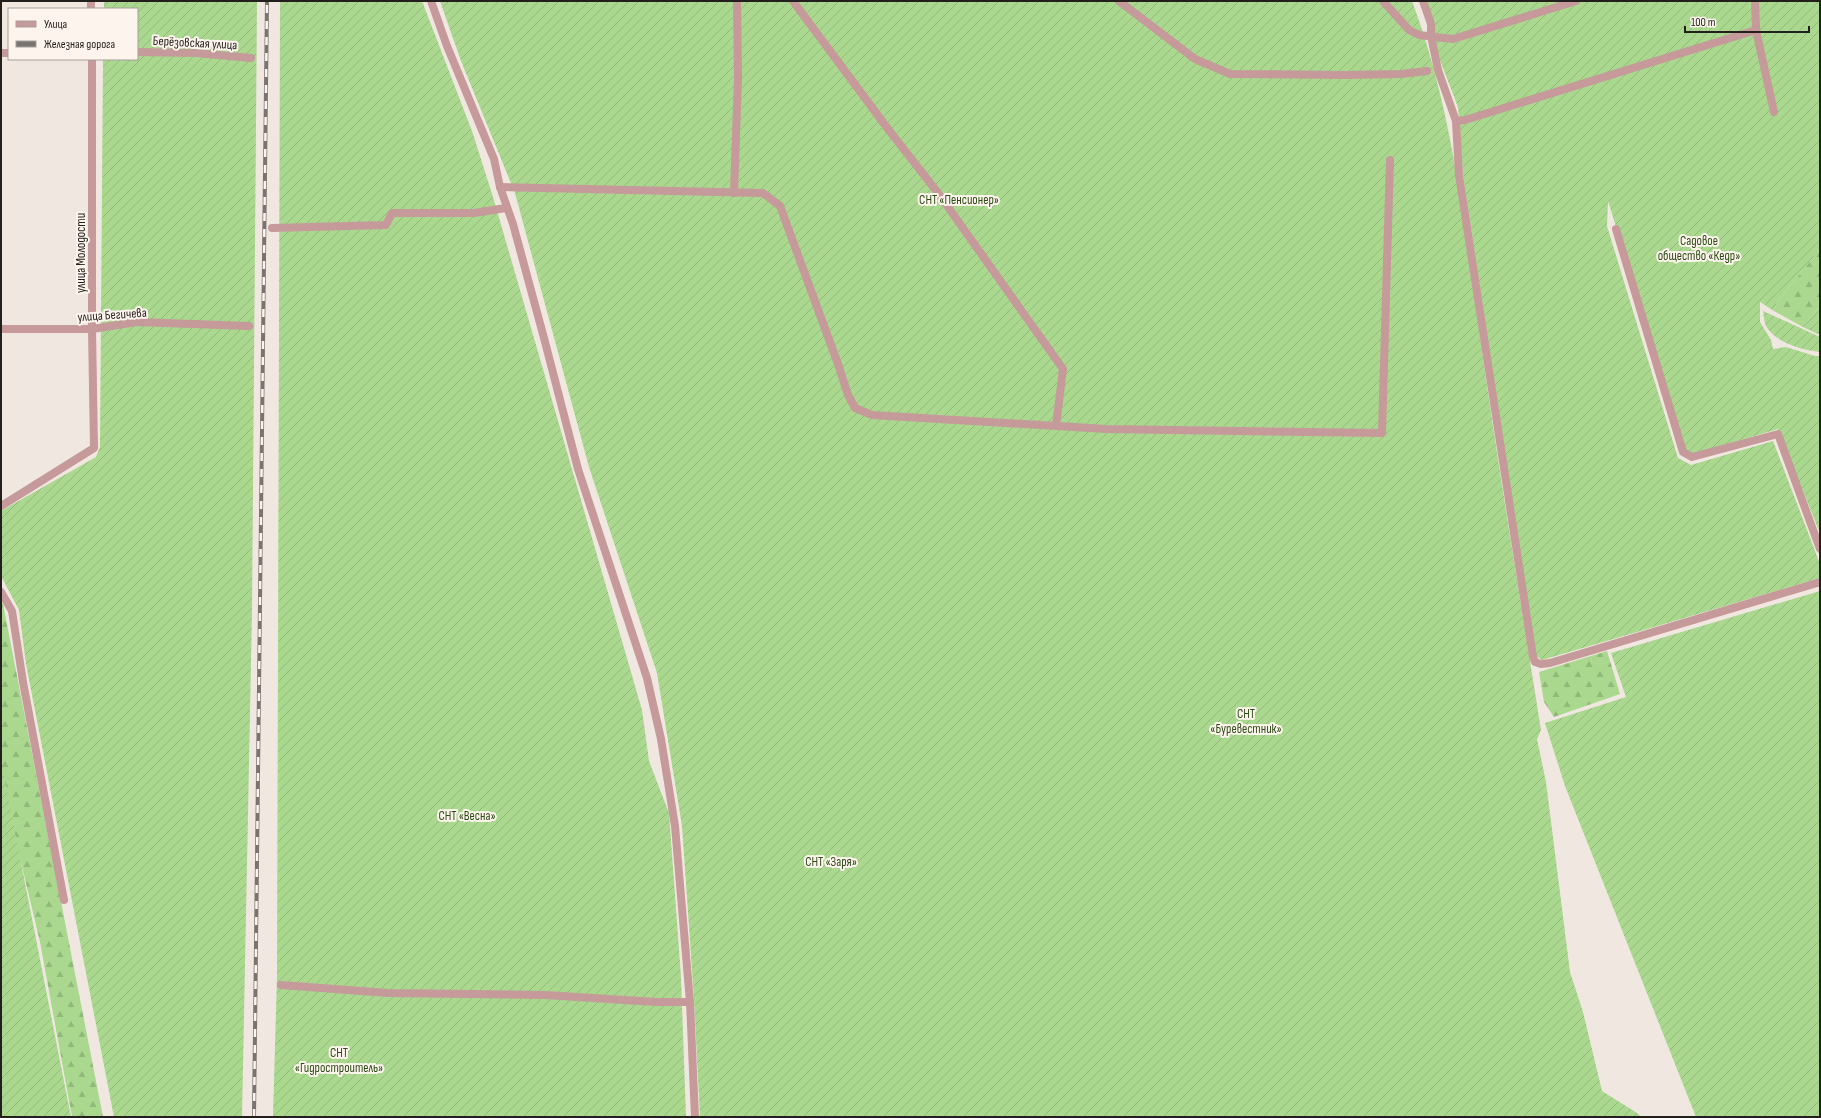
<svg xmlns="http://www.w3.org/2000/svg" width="1821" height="1118" font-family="'Sofia Sans Condensed',sans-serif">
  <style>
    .forest { fill: url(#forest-firs) }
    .garden { fill: url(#garden-furrows) }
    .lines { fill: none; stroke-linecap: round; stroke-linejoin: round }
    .street { stroke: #c6999b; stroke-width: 8 }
    .rail-casing { stroke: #7a7471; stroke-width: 4 }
    .rail { stroke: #fef4ee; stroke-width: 2.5; stroke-dasharray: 8; stroke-linecap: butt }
    .labels { text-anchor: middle; stroke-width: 4; stroke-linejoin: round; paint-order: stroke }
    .street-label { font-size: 13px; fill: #221f1d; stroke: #fef4ee }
    .park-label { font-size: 13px; fill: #2d4d16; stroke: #fef4ee }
  </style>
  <defs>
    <pattern id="forest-firs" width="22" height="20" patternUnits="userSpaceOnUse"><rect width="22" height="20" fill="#a9d88e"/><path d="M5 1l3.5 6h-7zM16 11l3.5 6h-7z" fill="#91b97a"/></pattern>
    <pattern id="garden-furrows" width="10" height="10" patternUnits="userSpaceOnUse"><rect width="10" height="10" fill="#a9d88e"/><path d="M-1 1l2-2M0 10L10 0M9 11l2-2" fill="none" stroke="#91b97a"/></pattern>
  </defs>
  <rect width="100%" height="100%" fill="#f1e7e1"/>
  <g class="forest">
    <path d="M1820,249V306L1803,327L1774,311L1777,302Z"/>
    <path d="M1,601L3,604L103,1117H72L40,942L15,837L1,767Z"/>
    <path d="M1607,651L1620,694L1554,717L1544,702L1539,672Z"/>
  </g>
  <g class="garden">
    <path d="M104,1H257L252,612L242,1117H114L26,664L19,610L1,576V511L96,457L100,447L103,59H137V9H104Z"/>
    <path d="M280,1H422L472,131L493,197L642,710L649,761L669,813L681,977L686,1117H273L277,976Z"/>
    <path d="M440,1H1412C1454,113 1465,233 1482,351C1500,477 1521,604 1541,730L1537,739L1546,782L1570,972L1583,1012L1602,1091L1637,1113L1641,1117H700L694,999L682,826L657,673L589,467L515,193L461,61Z"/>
    <path d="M1426,1H1820V249L1777,302L1774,311L1760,302V322L1771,340L1773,349L1786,347L1815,356H1820V533L1778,429L1694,454L1685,449L1608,201L1607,226L1678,458L1691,465L1773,441L1820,564V578L1542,660L1536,656L1463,175L1458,107L1436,50Z"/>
    <path d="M1820,306V335L1803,327Z"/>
    <path d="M1763,311L1820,337V352C1802,350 1776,343 1766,326C1764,322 1764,316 1763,311Z"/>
    <path d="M1820,591V1117H1696L1565,786L1545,723L1626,697L1611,653Z"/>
    <path d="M1,761L71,1117H1Z"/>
  </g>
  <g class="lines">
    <g class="street">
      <path d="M91,1V9"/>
      <path d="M431,1L447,46L494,159L500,187L513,224L544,338L578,469L647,678L661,739L675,826L690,1002L695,1117"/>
      <path d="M793,1L888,129L938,193L1063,369L1056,426"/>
      <path d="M1119,1L1195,59L1230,74L1345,75L1401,74L1427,71"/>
      <path d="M1383,1L1409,30L1419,35L1453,39L1576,1"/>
      <path d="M1423,1L1431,24V36L1438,70L1456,121L1459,175L1533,657L1535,662L1541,664L1550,663L1820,582"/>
      <path d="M1755,1L1756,30L1774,112"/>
      <path d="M137,52L196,53L251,58"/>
      <path d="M1,53H9"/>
      <path d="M1456,121L1465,120L1756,30"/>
      <path d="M500,187L763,193L780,206L838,364L848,395L855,408L872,415L1106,429L1382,433L1390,160"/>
      <path d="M734,193L738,78L737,1"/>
      <path d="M272,228L386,225L392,213H474L506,208"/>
      <path d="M1616,229L1683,452L1692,457L1778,434L1820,549"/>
      <path d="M1,329H92L137,322L249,326"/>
      <path d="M1,506L94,448L92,329V59"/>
      <path d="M1,592L12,611L23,682L64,900"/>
      <path d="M281,985L388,993L545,995L656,1002H690"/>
    </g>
    <g class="rail-casing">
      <path id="rail" d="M254,1117L267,1"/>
    </g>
    <use href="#rail" class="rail"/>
  </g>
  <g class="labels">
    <g class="street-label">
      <text transform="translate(195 42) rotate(3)" y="5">Берёзовская улица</text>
      <text transform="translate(80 253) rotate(-90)" y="5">улица Молодости</text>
      <text transform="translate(112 314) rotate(-4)" y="5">улица Бегичева</text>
    </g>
    <g class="park-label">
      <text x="959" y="204">СНТ «Пенсионер»</text>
      <text x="1699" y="245">Садовое<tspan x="1699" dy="15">общество «Кедр»</tspan></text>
      <text x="1246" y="718">СНТ<tspan x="1246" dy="15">«Буревестник»</tspan></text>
      <text x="467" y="820">СНТ «Весна»</text>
      <text x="831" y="866">СНТ «Заря»</text>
      <text x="339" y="1057">СНТ<tspan x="339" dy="15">«Гидростроитель»</tspan></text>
    </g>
  </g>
  <rect width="1821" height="1118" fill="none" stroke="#221f1d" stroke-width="4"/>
  <rect x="8" y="8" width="130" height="52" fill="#fef4ee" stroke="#a69f9a"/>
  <rect x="16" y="21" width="20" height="6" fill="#c6999b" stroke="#a69f9a"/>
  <text x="44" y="28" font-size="12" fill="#221f1d">Улица</text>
  <rect x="16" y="41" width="20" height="6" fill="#7a7471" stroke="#a69f9a"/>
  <text x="44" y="48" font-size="12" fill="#221f1d">Железная дорога</text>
  <path d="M1685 26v6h124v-6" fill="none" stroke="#221f1d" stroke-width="2"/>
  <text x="1691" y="26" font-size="12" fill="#221f1d" stroke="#fef4ee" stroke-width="3" paint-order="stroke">100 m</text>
</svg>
